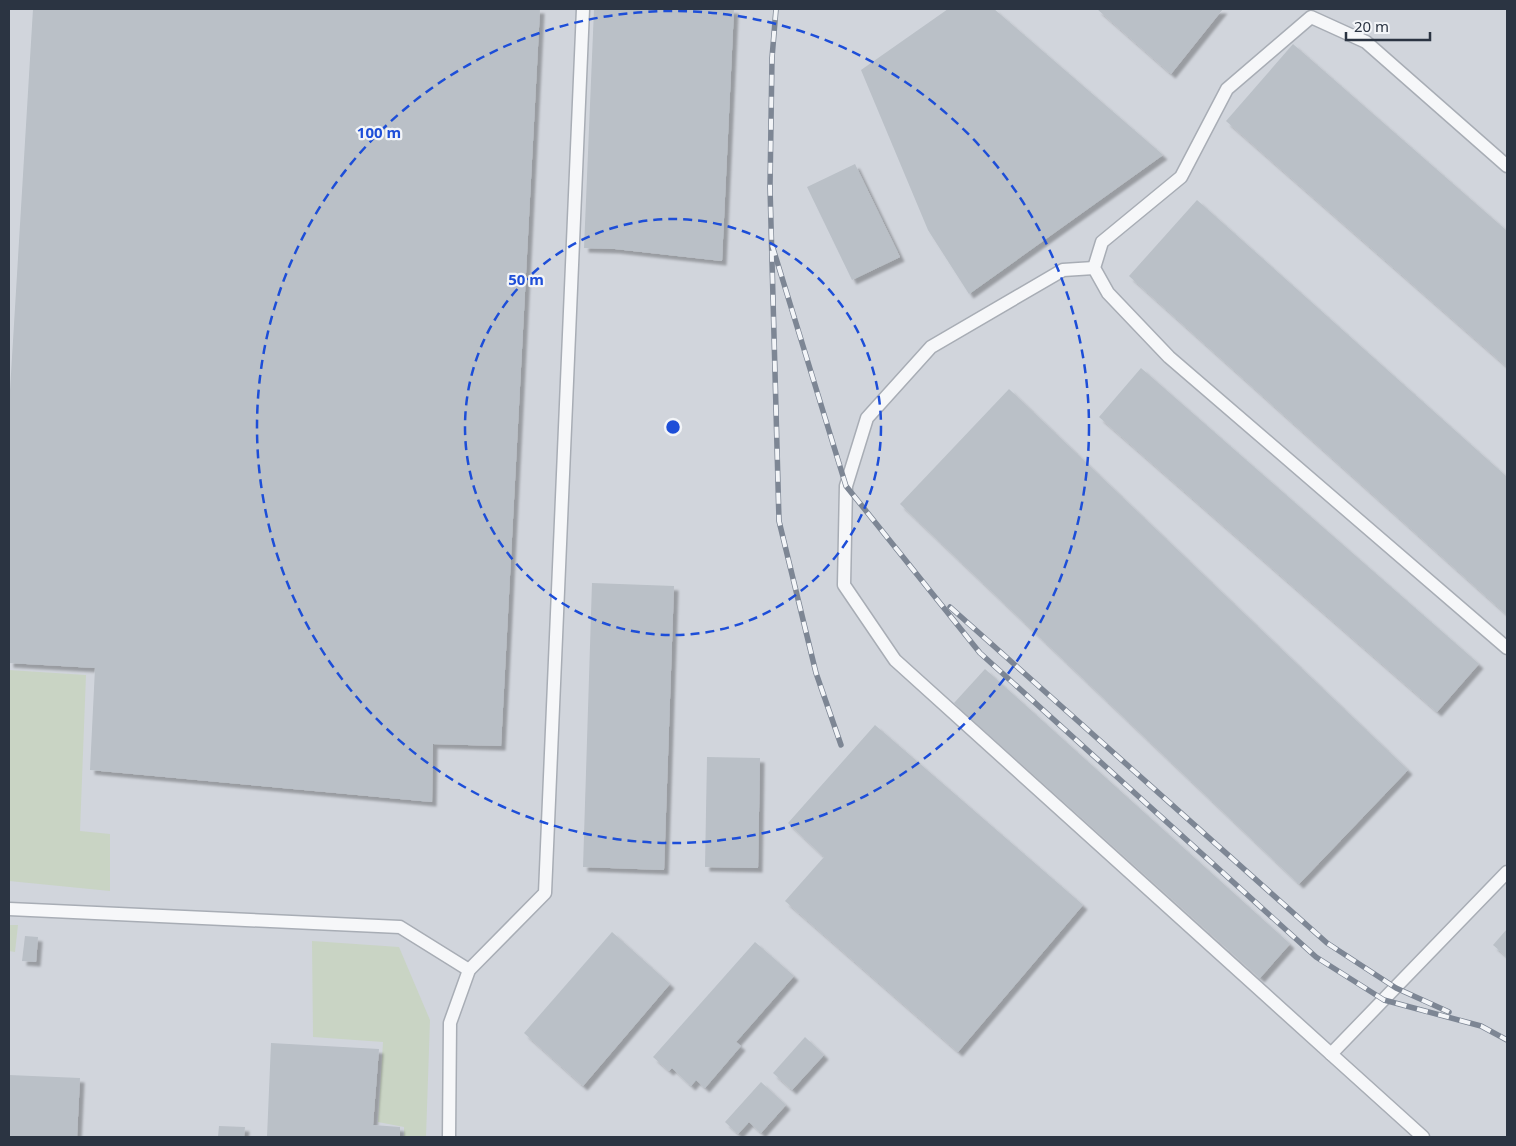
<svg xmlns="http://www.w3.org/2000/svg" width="1516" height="1146" font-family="'Noto Sans',sans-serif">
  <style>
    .built { fill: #d1d5dc }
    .green { fill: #c9d4c4 }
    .building { fill: #bac0c7; filter: url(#shadow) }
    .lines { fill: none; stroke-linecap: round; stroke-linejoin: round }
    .lane-casing { stroke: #a8adb5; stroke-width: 15 }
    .lane { stroke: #f6f7f9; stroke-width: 12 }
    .rail-casing { stroke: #7d8694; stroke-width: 5.5 }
    .rail { stroke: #f3f5f8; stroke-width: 4; stroke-dasharray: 11; stroke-linecap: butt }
    .ring { fill: none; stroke: #1d4ed8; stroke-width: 2.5; stroke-dasharray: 9 6 }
    .centre { fill: #1d4ed8; stroke: #f3f5f8; stroke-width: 2.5 }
    .ring-label { font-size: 15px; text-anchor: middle; font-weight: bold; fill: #1d4ed8; stroke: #f3f5f8; stroke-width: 4.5; stroke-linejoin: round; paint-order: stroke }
  </style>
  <defs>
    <filter id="shadow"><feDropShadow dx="4.5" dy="4.5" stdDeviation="1" flood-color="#0004"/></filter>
  </defs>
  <rect width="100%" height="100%" fill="#e3e6eb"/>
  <rect class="built" x="9" y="9" width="1498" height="1128"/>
  <g class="green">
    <path d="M9,670L86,675L80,831L110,834V891L9,881Z"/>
    <path d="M9,925H18L15,952L9,951Z"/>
    <path d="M312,941L399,947L430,1020L426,1137H404V1127L378,1122L383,1042L313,1037Z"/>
  </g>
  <g class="building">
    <path d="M33,9H540L501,746L433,744L432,802L90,770L95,668L9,663V407Z"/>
    <path d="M594,9H734L722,261L615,249L584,248Z"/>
    <path d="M948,9H994L1163,155L969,294L928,230L861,70Z"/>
    <path d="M1097,9H1223L1171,74Z"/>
    <path d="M1293,44L1507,231V367L1226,121Z"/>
    <path d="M855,164L900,257L852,280L807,187Z"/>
    <path d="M1197,200L1507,477V615L1129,276Z"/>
    <path d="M1141,368L1479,664L1437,712L1099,417Z"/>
    <path d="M1009,389L1408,770L1299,884L900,504Z"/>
    <path d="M592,583L674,586L664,870L583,867Z"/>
    <path d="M985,669L1290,944L1260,978L954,703Z"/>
    <path d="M875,725L1083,905L958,1052L785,901L824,857L788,823Z"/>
    <path d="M707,757L760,758L758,868L705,867Z"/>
    <path d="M1507,929V957L1493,945Z"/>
    <path d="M612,932L670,984L583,1086L524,1033Z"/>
    <path d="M25,936L38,937L36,962L22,961Z"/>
    <path d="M755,942L794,976L736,1042L741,1046L705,1088L696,1080L691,1086L672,1068L669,1071L653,1057Z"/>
    <path d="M805,1037L824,1055L792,1090L773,1073Z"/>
    <path d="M271,1043L379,1049L373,1125L400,1127V1137H267Z"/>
    <path d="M9,1075L80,1078L77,1137H9Z"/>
    <path d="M761,1082L786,1105L761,1133L749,1122L738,1134L725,1122Z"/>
    <path d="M219,1126L245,1127L244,1137H218Z"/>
  </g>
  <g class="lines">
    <g class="lane-casing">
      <g id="lane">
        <path d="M1507,166L1366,42L1311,17L1227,89L1181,177L1102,242L1094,268L1108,293L1169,357L1507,648"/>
        <path d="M1094,268L1063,270L931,347L867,418L846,486L844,585L895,660L1331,1054"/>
        <path d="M9,909L400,927L469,970"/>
        <path d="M449,1137L450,1023L469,970L545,893L583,9"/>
        <path d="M1423,1137L1331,1054L1507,872"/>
      </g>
    </g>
    <use href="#lane" class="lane"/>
    <g class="rail-casing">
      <g id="rail">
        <path d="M776,9L772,58L770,187L779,521L816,673L841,745"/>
        <path d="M772,245L846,486L980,653L1316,957L1384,1000L1481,1026L1507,1040"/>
        <path d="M950,607L1327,943L1396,988L1449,1012"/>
      </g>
    </g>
    <use href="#rail" class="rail"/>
  </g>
  <g class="ring">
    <circle cx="673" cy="427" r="208"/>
    <circle cx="673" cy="427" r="416"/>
  </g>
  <circle cx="673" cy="427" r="8" class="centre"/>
  <g class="ring-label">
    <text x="379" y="138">100 m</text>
    <text x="526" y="285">50 m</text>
  </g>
  <rect width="1516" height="1146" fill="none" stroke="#2b3442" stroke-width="20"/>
  <path d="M1346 32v8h84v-8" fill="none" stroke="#2b3442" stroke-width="2.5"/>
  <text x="1354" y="32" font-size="15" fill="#2b3442" stroke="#f3f5f8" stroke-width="4" paint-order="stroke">20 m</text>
</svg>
